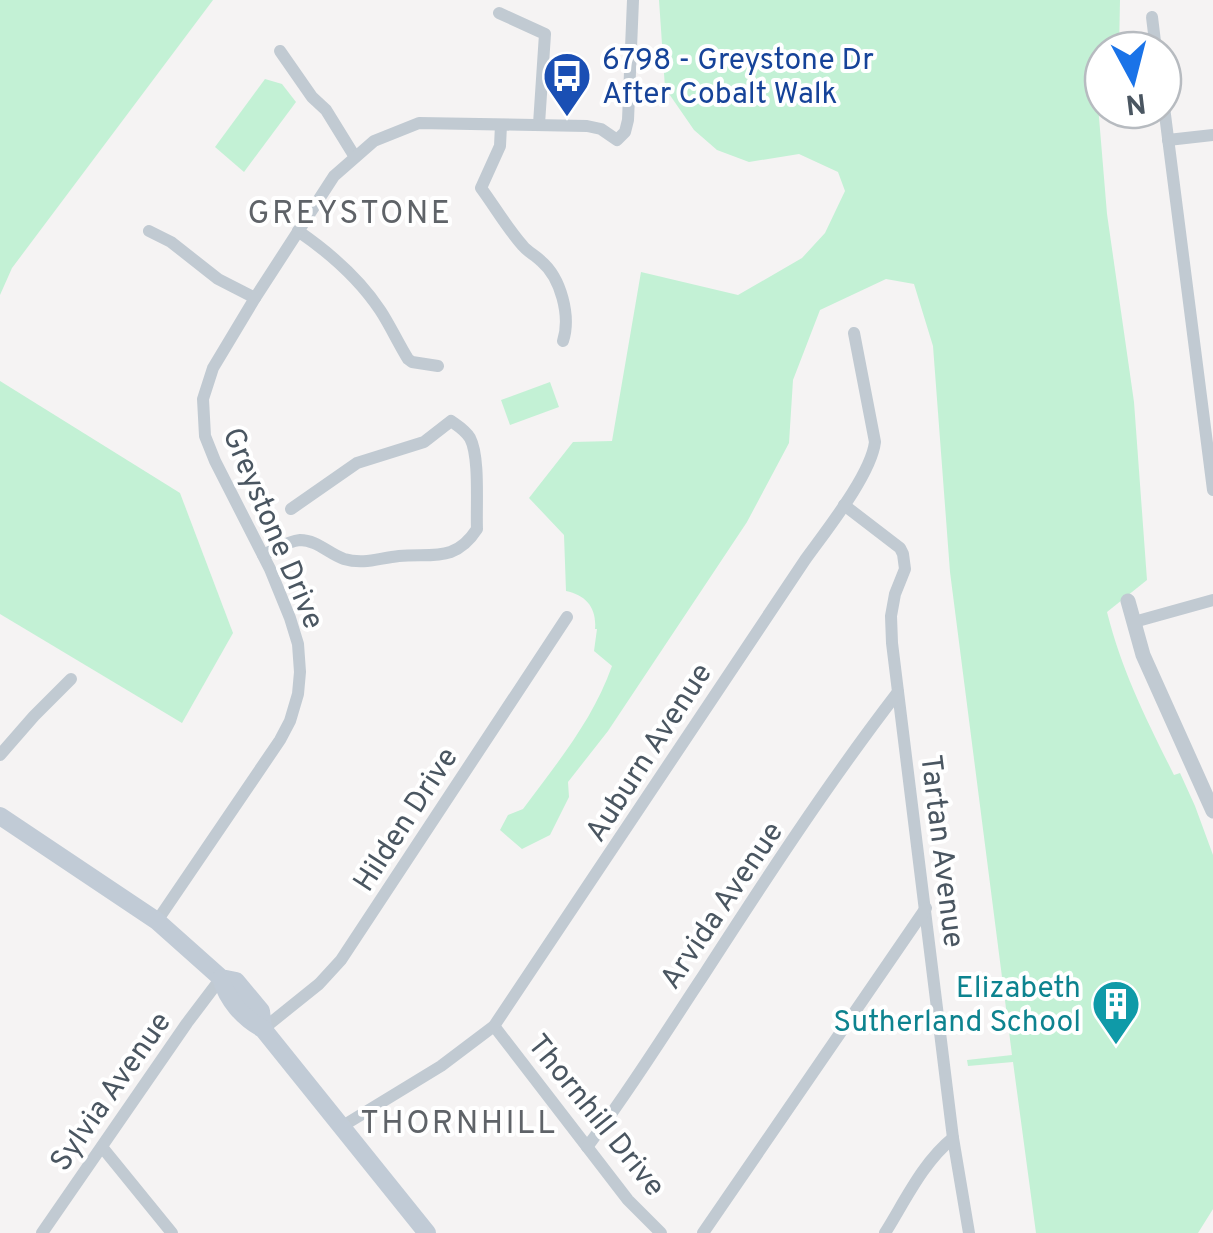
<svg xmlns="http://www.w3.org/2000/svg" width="1213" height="1233" font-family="Overpass,sans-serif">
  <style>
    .green { fill: #c3f1d5 }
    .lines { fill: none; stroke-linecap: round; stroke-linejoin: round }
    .minor { stroke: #c1cad2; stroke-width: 12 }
    .tertiary { stroke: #c1cad2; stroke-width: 15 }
    .secondary { stroke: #c1cbd6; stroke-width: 18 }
    .labels { text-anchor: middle; stroke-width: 8; stroke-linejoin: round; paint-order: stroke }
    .transit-label { font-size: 30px; fill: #164399; stroke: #fff; text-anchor: start }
    .street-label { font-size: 30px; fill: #4a5661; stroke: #fff }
    .culture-label { font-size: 30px; fill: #0d838f; stroke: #fff; text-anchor: end }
    .neighbourhood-label { font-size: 32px; letter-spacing: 2.5px; fill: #5f6368; stroke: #fff }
  </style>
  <rect width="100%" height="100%" fill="#f5f3f3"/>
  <g class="green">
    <path d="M0,0H213L12,268L0,295Z"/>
    <path d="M659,0H1120L1119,50H1103V54L1094,57L1107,214L1134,402L1147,580L1107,612C1122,672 1147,721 1174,775L1180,773L1195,806L1213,855V1209L1198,1233H1036L1013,1062L968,1066L967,1060L1012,1055L950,572L933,346L914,284L886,279L820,310L793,380L789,443L747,522L608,731L568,782L569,797L550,835L522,849L500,830L508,815L523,809C557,763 593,720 612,666L594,651L597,629H595C597,608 586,595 566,591L564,535L529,498L573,442L612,441L641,272L738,295L802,258L825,233L845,191L838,172L799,154L749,162L717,150L694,130L665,88Z"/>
    <path d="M265,79L282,84L296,102L244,172L215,147Z"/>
    <path d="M0,381L180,493L233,633L182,723L0,614Z"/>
    <path d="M550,382L559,407L510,425L501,400Z"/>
  </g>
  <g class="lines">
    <g class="minor">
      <path d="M499,13L545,34L539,124"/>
      <path d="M1152,17L1156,50"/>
      <path d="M280,51L312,97L326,110L355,157"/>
      <path d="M1163,99L1213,490"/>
      <path d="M501,125L500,146L481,188C495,207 507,228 523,246C528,252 535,255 541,261C561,278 571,316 563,341"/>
      <path d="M1168,140L1213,135"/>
      <path d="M149,231L171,242L218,279L255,298"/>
      <path d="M298,231C330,253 358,277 380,310C390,325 398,343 408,359L412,362L438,366"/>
      <path d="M844,505L900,548L903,554L905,569L895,594L891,616L892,643L953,1138L969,1233"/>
      <path d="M263,555C275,550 287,541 300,540C317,540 329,554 344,559C364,565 379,558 399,556C432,553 455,563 477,529C476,506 480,457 470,438C465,430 458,426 451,421L424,442L357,463L291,509"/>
      <path d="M1134,622L1213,600"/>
      <path d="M0,755L34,716L71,679"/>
      <path d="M157,921L280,740L290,721L298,694L300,672L298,644L290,618L270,569L215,461L205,436L203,399L213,368L255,298L334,176L374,141L419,123L587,126L601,129L617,140L625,132L628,120L633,0"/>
      <path d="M494,1026L628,1200L661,1233"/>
      <path d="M263,1029L319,984L341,960L567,617"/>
      <path d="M341,1127L441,1066L494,1026L805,560C825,532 871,475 875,442L854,333"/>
      <path d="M102,1147L172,1233"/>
      <path d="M587,1147C629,1092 665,1033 703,976C765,880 828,783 898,692"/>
      <path d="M42,1233L187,1023L221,978"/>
      <path d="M703,1233L926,908"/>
      <path d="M885,1233C905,1201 923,1162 953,1138"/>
    </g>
    <path class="tertiary" d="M1128,601L1143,655L1213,811"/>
    <g class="secondary">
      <path d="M0,816L157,921L221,978L236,981L261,1011L263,1029"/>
      <path d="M221,978C227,1000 243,1018 263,1029L427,1233"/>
    </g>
  </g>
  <defs>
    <g id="bus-pin" transform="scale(2.5)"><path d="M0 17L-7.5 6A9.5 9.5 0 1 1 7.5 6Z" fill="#1a4fb4" stroke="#fff"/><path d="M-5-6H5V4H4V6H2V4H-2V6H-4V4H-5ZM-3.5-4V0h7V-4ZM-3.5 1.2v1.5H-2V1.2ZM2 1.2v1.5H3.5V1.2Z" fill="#fff"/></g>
    <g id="building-pin" transform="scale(2.5)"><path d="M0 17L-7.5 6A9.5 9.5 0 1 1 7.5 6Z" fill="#0f9aa8" stroke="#fff"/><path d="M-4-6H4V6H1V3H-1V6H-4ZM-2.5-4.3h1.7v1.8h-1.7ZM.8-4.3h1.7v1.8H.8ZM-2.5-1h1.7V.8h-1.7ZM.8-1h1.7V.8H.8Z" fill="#fff"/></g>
  </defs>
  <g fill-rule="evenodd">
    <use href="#bus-pin" x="567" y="76"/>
    <use href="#building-pin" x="1116" y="1004"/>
  </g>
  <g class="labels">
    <g class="transit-label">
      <text x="602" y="69">6798 - Greystone Dr<tspan x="602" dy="34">After Cobalt Walk</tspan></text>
    </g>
    <g class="street-label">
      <text transform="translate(274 528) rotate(67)" y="10">Greystone Drive</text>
      <text transform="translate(648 752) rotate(-57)" y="10">Auburn Avenue</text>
      <text transform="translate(405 819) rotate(-57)" y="10">Hilden Drive</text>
      <text transform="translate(943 851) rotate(83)" y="10">Tartan Avenue</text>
      <text transform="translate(721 905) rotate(-56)" y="10">Arvida Avenue</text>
      <text transform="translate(110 1091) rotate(-55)" y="10">Sylvia Avenue</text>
      <text transform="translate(597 1115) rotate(51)" y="10">Thornhill Drive</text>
    </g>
    <g class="culture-label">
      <text x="1081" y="997">Elizabeth<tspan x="1081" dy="34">Sutherland School</tspan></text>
    </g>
    <g class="neighbourhood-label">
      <text x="350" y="223">GREYSTONE</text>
      <text x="459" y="1133">THORNHILL</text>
    </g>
  </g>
  <g transform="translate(1133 80) rotate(173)"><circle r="48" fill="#ffffff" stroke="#b7bbc0" stroke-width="2.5"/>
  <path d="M0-8L18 38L0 25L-18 38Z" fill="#1a73e8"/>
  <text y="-15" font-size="28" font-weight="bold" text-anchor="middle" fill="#4a5661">N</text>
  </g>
</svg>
